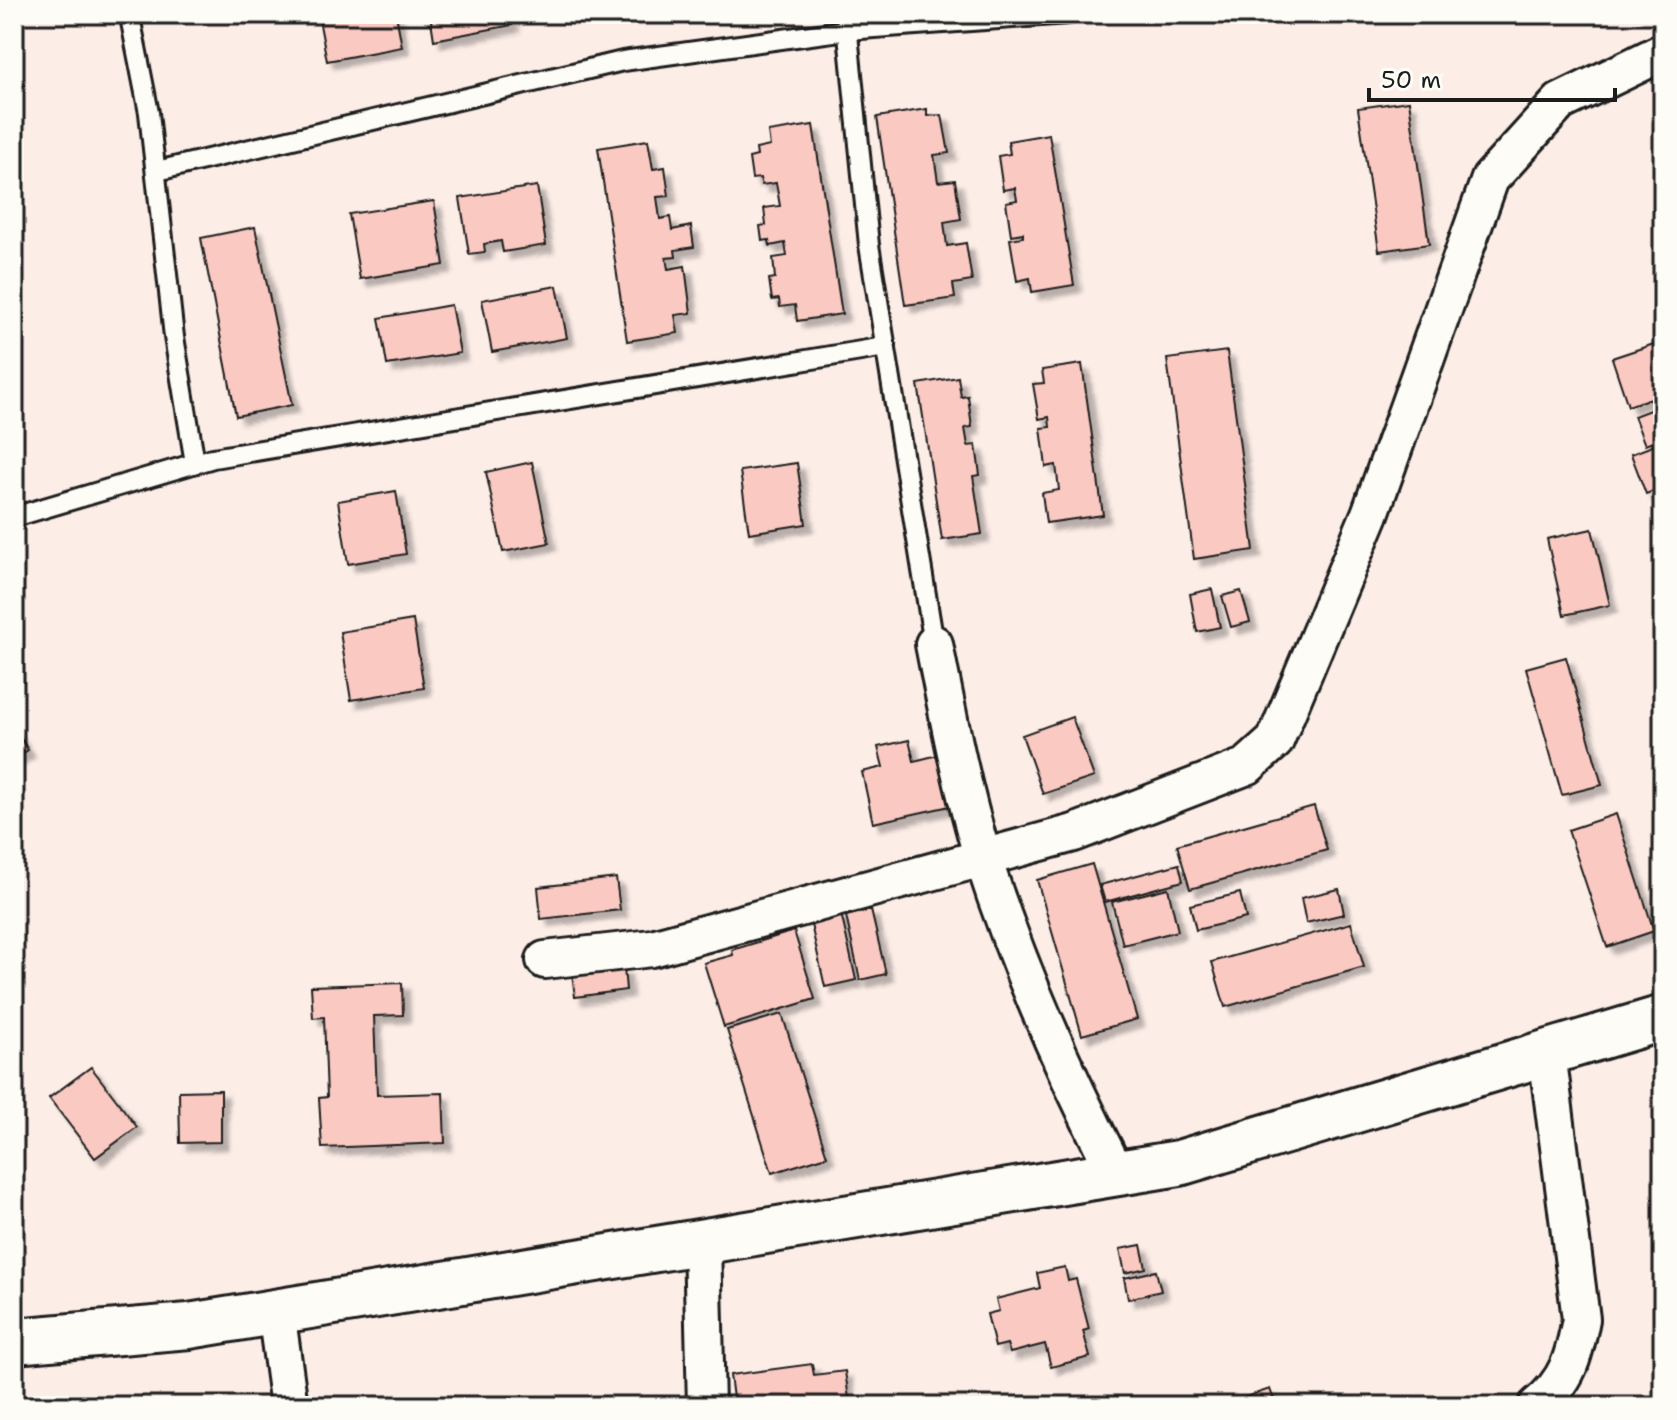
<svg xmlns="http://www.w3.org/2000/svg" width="1677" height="1420" font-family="'Shantell Sans',sans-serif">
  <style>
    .building { fill: #facac2; stroke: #1c1c1c; stroke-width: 2; filter: url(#shadow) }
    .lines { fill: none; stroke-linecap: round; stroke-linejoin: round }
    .service-casing { stroke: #1c1c1c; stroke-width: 24 }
    .minor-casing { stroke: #1c1c1c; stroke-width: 42 }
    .tertiary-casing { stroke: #1c1c1c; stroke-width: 50 }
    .service { stroke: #fdfcf7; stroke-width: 18 }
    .minor { stroke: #fdfcf7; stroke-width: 36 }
    .tertiary { stroke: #fdfcf7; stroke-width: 44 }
  </style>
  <defs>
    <filter id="shadow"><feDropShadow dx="7" dy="7" stdDeviation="2" flood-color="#0004"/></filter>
  </defs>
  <rect width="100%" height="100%" fill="#fcede7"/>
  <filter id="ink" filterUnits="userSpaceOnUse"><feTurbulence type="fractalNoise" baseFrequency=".0125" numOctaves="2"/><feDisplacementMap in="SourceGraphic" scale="16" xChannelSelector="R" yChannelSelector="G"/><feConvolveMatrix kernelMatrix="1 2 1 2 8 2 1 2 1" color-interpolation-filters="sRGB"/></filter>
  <g filter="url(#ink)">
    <g class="building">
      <path d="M318,14H396L402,47L327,61Z"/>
      <path d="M430,14H510L512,25L434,40Z"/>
      <path d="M1409,101L1429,244L1379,251L1358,108Z"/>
      <path d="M927,109V116L942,115L949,153L934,155L938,182L955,180L961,219L944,222L947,246L966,243L972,281L953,284L955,298L905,305L877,117Z"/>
      <path d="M813,125L842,314L797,321L795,305L780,307L779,299L772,300L769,279L775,278L773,258L787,256L785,243L770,246L769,240L762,241L760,226L766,225L764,208L780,206L776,183L762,185L760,178L752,179L749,158L757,156L756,149L770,146L768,132Z"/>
      <path d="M1049,134L1074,285L1032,292L1030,278L1017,281L1010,239L1023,237V233L1011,235L1006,202L1017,200L1015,188L1003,190L998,156L1010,154L1008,141Z"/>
      <path d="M648,140L653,169L665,167L669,196L657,197L660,219L670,217L672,230L691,226L694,247L675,250L676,257L666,258L668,269L685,266L691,313L675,315L678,333L627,341L598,148Z"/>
      <path d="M537,186L546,245L503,252L501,241L484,244L485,252L469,254L460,198Z"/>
      <path d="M434,201L444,265L360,279L349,214Z"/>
      <path d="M255,227L292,405L236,416L201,238Z"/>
      <path d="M557,286L567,338L492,352L482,300Z"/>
      <path d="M451,305L460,353L387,365L379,318Z"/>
      <path d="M1663,341V394L1628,406L1612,358Z"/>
      <path d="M1227,351L1254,550L1194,559L1167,359Z"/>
      <path d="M1082,364L1103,515L1046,523L1042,493L1059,490L1056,465L1046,467L1041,428L1050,427L1049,417L1039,419L1033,384L1044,383L1042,370Z"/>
      <path d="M958,377L961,397L968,396L972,427L965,428L968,446L976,445L980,475L973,476L982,534L942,540L918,384Z"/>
      <path d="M1663,405V438L1645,445L1634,416Z"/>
      <path d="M1663,442V487L1646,494L1631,454Z"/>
      <path d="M532,462L549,543L503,552L486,472Z"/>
      <path d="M797,463L806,524L749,533L740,471Z"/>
      <path d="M396,491L406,554L348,564L338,501Z"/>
      <path d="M1592,529L1610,605L1564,615L1547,539Z"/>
      <path d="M1212,589L1220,627L1197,632L1190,594Z"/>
      <path d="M1241,591L1250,622L1231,627L1222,596Z"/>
      <path d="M413,620L424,688L351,700L340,632Z"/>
      <path d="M1566,657L1602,785L1562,795L1526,668Z"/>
      <path d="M1072,717L1094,777L1043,794L1022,735Z"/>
      <path d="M14,728L28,750L14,759Z"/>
      <path d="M909,740L914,761L938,755L950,806L873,823L862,772L883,767L878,747Z"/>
      <path d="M1314,806L1327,850L1190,889L1177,845Z"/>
      <path d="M1616,814L1654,931L1607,947L1568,830Z"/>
      <path d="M1092,864L1137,1019L1082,1035L1037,880Z"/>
      <path d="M1179,864L1183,881L1105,902L1100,885Z"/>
      <path d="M616,878L620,910L541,919L538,887Z"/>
      <path d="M1168,888L1178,931L1123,945L1112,902Z"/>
      <path d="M1339,889L1344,914L1306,923L1301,898Z"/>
      <path d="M1240,893L1246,918L1196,930L1190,905Z"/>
      <path d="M871,910L886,974L860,980L846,916Z"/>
      <path d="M841,913L856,980L825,987L810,920Z"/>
      <path d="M1351,923L1364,967L1225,1007L1212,962Z"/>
      <path d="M794,931L815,999L724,1027L704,963L733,955L732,950Z"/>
      <path d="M624,968L626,990L575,997L572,974Z"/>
      <path d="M402,983L403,1015L374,1016L377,1095L443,1093L445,1143L322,1148L319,1098L327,1097L324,1017L313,1018L311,986Z"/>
      <path d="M782,1014L827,1156L772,1173L727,1030Z"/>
      <path d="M91,1067L137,1127L95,1158L49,1098Z"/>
      <path d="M221,1090V1142L180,1143L179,1091Z"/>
      <path d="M1141,1245L1146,1268L1125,1273L1120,1249Z"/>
      <path d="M1065,1267L1068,1281L1076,1279L1089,1329L1083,1331L1090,1357L1051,1367L1045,1344L1010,1353L1007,1344L995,1347L987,1314L999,1311L996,1299L1040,1288L1037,1273Z"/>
      <path d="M1156,1271L1161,1291L1128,1299L1124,1278Z"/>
      <path d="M812,1364L814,1375L845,1371L849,1399L823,1402V1406H734L730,1375Z"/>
      <path d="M1270,1389L1276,1406H1219Z"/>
      <path d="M524,1396L527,1406H493Z"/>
    </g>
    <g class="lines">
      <g class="service-casing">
        <g id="service">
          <path d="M136,14L131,22L149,113L174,337L195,463"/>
          <path d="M846,14L869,245L934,644"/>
          <path d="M157,171L623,61L847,30L1068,14"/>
          <path d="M14,517L213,458L885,347"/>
        </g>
      </g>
      <g class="minor-casing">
        <g id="minor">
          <path d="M934,644C948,716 962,789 983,858C1018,968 1064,1071 1116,1173"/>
          <path d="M545,960L652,948L1074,833L1247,766L1275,741L1370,514L1490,179L1560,102L1663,52"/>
          <path d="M702,1242L706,1406"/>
          <path d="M276,1311L289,1406"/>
          <path d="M1537,1406C1568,1381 1574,1356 1581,1319L1547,1053"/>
        </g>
      </g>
      <g class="tertiary-casing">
        <path id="tertiary" d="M14,1341L189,1326L1179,1163L1663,1018"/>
      </g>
      <use href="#service" class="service"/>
      <use href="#minor" class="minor"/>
      <use href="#tertiary" class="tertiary"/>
    </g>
  </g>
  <rect width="1677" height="1420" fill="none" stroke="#fdfcf7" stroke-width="48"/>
  <rect x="24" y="24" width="1629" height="1372" fill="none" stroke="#1c1c1c" stroke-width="3" filter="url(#ink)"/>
  <path d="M1369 88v12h246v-12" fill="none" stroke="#1c1c1c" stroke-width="4"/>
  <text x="1381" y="88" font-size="24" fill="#1c1c1c" stroke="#fdfcf7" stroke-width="6" paint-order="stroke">50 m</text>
</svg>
